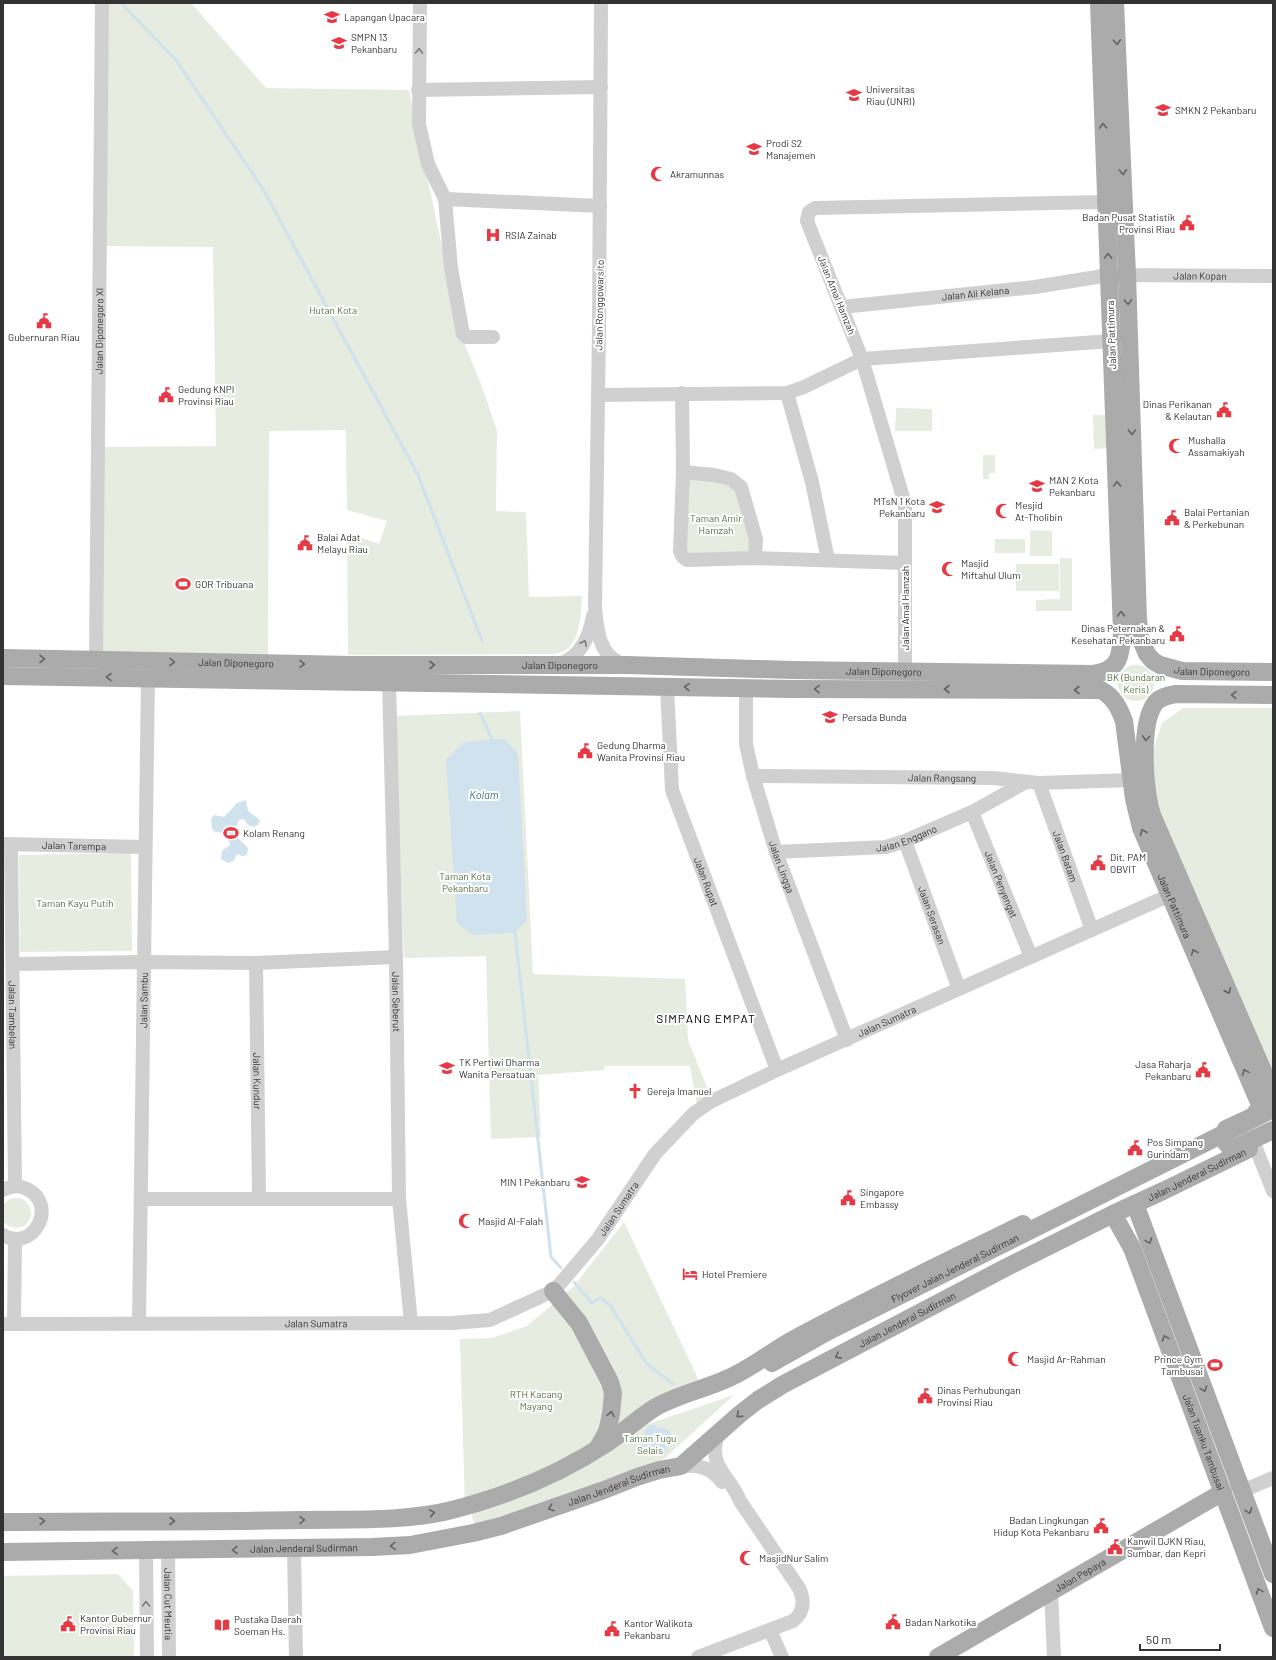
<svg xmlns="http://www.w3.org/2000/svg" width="1276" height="1660" font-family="Barlow,sans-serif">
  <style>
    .green { fill: #e6ecdf }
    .water { fill: #cfe2ee }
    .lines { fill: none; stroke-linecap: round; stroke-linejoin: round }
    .stream { stroke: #cfe2ee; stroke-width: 3 }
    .minor { stroke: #d0d0d0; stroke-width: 14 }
    .major { stroke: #ababab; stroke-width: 18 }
    .major-bridge { stroke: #ababab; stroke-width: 18 }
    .oneway { stroke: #636363 }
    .oneway2 { stroke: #7a7a7a }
    .labels { text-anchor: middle; stroke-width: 4; stroke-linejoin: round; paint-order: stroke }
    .poi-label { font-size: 10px; fill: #333; stroke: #fff; text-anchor: start }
    .street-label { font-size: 10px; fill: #333; stroke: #fff }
    .park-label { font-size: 10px; fill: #56703f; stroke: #fff }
    .water-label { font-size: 11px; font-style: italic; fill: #3f7597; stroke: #fff }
    .quarter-label { font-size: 12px; letter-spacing: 1px; fill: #000; stroke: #fff }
  </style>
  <rect width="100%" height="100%" fill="#fff"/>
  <g class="green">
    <path d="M102,3H191L266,88L409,90L460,333L481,384L497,431L496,511L526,512L529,597L582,596C581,613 581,638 566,650C563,652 558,653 554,654L348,655L347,533L379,544L387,521L347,510L346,430L269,431L268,663L96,659L99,447L216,446L213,247L99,246Z"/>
    <path d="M896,408L932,409V431H895Z"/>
    <path d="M1093,415H1107L1109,448L1094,449Z"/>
    <path d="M983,455H995V473H989V479H983Z"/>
    <path d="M683,472L741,487L755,558L687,560Z"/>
    <path d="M1030,530L1052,531V556H1030Z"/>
    <rect x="995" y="539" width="30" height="14"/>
    <path d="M1060,558H1072V611H1036V600L1060,599Z"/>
    <rect x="1016" y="564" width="43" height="27"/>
    <circle cx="1136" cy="683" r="18"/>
    <path d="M1183,708H1273V1082L1158,817L1150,760L1162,723Z"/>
    <path d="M520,711L533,974L685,979L688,1040L712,1100L698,1110L690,1066H605L604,1070L538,1075L541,1137L491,1139L486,956L404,958L395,716Z"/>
    <path d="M131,853L132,951L20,952L19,855Z"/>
    <circle cx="16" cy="1213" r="15"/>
    <path d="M624,1222L701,1385L572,1464L465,1508L460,1339L492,1338L527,1326L573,1287Z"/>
    <path d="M734,1395L665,1458L655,1465L475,1526L471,1513L642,1426Z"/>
    <path d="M118,1574L133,1591L134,1657H3V1576Z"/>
  </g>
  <g class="water">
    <path d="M492,739H505L518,754L527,920L515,933L473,935L457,923L446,760L463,743Z"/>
    <path d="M246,800L248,811L260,820L258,825L254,827L248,825L244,819L239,820L235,829L239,839L248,848L247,855L242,856L237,854L234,861L228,863L221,859L222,851L230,845L226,833L215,832L212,829L211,819L214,815L224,817L237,803Z"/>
    <path d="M650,1425H655L659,1428H663L670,1431L672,1438L667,1444V1452L664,1454L658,1455L652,1451L646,1452L642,1449L641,1443L645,1437L644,1431Z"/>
  </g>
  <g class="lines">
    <g class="stream">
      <path d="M121,3L176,60L263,189L418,475L482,641"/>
      <path d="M480,713L492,739"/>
      <path d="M515,933L551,1257L561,1268"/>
      <path d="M574,1282L592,1303L600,1298L610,1305L647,1364L673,1384"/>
    </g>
    <g class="minor">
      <path d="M420,3L419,124L428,164L445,199L451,268L463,334L466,337H493"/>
      <path d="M601,3L599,329L595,607C597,631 599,658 626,665"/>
      <path d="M418,90L601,87"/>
      <path d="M445,199L600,206"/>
      <path id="s1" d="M842,307L1035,287L1109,275L1273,276"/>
      <path d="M682,393L683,472L680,551L682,556L687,560L755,558L905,563"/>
      <path d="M787,393L812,482L828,560"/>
      <path d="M598,395L787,393L804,387L862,359L1111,341"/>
      <path d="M683,472L714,475L731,479L741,487L756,539L755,558"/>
      <path id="s2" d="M96,659L102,3"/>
      <path d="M559,664C581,657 589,637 593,616"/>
      <path d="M905,671V504L862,359L807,221L809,212L815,208L1106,202"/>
      <path id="s3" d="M389,681L396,957L399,1199L411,1323"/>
      <path id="s4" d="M667,687L672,790L777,1070"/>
      <path id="s5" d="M746,688V744L753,776L776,852L847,1040"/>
      <path id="s6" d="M753,776L993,778L1039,783L1131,780"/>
      <path id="s7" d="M1039,783L1092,930"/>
      <path id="s8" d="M972,812L1031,957"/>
      <path id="s9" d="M905,841L959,989"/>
      <path id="s10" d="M3,844L144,847"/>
      <path id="s11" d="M11,845L15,1186"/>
      <path id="s12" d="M776,852L886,847L905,841L972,812L1026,782"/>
      <path id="s13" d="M256,963L259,1199"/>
      <path d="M14,964L143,962L256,963L396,957"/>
      <path d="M1255,1146L1273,1191"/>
      <path d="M3,1190C10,1186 19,1185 27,1189C59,1205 33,1253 3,1235"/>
      <path d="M142,1199H399"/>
      <path id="s14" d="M139,1323C144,1108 143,893 148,678"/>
      <path id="s15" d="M3,1324L452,1323L490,1320L553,1291L559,1285L598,1239L655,1154L693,1114L710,1102L777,1070L1179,891"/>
      <path d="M14,1324L15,1239"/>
      <path d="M681,1466C699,1465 711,1467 722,1482"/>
      <path d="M1242,1491L1273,1478"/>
      <path d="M294,1549L296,1657"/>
      <path id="s16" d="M168,1550L169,1657"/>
      <path d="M146,1551L147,1657"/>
      <path d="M1051,1591L1054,1657"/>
      <path d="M770,1630L782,1657"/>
      <path d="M698,1657L793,1621C804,1612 805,1601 799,1588L740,1501C729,1473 707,1469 718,1433"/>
    </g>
    <g class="major">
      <path id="s17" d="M1115,3L1127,275L1138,619L1140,637L1147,654L1153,661L1160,665L1182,671L1273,672"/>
      <path id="s18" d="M3,658L352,665H627L791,670L1093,674C1120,671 1121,655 1122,632L1099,3"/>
      <path id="s19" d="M3,676L791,689L1101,690C1114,697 1119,708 1124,721L1134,799L1141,828L1261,1107L1252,1117L1226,1129C1221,1138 1225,1146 1235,1148L1273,1130"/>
      <path d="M1273,695L1176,694C1169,695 1161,697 1156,702C1139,722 1144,791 1152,815L1273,1094"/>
      <path d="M1135,1204L1273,1574"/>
      <path id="s20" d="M1113,1214L1132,1248L1273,1628"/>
      <path d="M553,1291L579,1323L610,1382L613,1393L611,1414L607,1432L598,1448"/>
      <path d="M3,1522C102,1521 200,1522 299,1520C349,1519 404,1522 452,1510C507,1496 560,1474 607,1443C624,1432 638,1418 656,1407C681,1393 711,1388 737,1374C758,1363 777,1348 798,1337C872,1297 948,1261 1023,1224"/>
      <path id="s21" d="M3,1552L372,1547L410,1545L473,1533L501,1526L604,1490L637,1477L659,1470L681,1466L740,1414L758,1400L782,1385L1007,1267L1113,1214L1163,1191L1249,1149"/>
      <path id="s22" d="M938,1657L1223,1492"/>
    </g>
    <path class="major-bridge" id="s23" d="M772,1363L827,1332L1273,1109"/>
  </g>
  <defs><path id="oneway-chevron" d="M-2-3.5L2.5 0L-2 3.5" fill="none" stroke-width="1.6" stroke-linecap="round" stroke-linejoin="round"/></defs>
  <g class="oneway">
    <use href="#oneway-chevron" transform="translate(1117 42) rotate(87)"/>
    <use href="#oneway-chevron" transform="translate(1103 126) rotate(-92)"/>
    <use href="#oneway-chevron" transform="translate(1123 172) rotate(87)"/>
    <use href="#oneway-chevron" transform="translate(1108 256) rotate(-92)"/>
    <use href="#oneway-chevron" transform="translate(1128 302) rotate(88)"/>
    <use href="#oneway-chevron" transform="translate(1132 432) rotate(88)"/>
    <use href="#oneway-chevron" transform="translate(1117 484) rotate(-92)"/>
    <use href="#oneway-chevron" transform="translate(1121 614) rotate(-92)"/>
    <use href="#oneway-chevron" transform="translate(42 659) rotate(1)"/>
    <use href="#oneway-chevron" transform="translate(172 662) rotate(1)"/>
    <use href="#oneway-chevron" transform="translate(302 664) rotate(1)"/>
    <use href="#oneway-chevron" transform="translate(432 665)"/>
    <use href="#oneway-chevron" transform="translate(109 677) rotate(-179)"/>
    <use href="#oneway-chevron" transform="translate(687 687) rotate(-179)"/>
    <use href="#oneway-chevron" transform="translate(817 689) rotate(-179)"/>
    <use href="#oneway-chevron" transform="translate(947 689) rotate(180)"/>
    <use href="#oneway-chevron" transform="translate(1077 690) rotate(-180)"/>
    <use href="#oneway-chevron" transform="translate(1234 695) rotate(-179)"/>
    <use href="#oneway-chevron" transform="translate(1146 738) rotate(93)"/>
    <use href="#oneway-chevron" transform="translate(1143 832) rotate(-112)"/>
    <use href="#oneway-chevron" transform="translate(1194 952) rotate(-113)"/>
    <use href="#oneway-chevron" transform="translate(1228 991) rotate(67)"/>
    <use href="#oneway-chevron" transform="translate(1245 1072) rotate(-114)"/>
    <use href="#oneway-chevron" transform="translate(1149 1241) rotate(70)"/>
    <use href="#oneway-chevron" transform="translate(1165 1338) rotate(-110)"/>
    <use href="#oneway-chevron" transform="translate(838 1356) rotate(152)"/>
    <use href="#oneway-chevron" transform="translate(1204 1389) rotate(70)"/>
    <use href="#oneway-chevron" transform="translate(611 1414) rotate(-81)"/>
    <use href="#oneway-chevron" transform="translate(739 1415) rotate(140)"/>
    <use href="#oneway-chevron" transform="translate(551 1508) rotate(161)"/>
    <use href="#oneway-chevron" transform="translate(1249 1511) rotate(70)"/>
    <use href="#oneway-chevron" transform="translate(432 1513) rotate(-8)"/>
    <use href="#oneway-chevron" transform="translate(302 1520) rotate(-1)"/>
    <use href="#oneway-chevron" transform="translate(42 1521) rotate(-1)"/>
    <use href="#oneway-chevron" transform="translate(172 1521)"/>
    <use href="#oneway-chevron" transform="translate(393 1546) rotate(177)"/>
    <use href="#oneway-chevron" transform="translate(235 1550) rotate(179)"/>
    <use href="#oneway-chevron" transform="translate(115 1551) rotate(179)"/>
    <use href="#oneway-chevron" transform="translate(1259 1591) rotate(-110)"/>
  </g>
  <g class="oneway2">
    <use href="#oneway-chevron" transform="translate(419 51) rotate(-89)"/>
    <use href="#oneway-chevron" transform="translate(584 643) rotate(-64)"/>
    <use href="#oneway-chevron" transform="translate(146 1604) rotate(-91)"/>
  </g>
  <defs>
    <g id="school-bare" transform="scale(1.2)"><path d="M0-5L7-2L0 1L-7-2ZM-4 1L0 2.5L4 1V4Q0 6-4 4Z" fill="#e63946" stroke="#fff" stroke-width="2.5" paint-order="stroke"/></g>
    <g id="university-bare" transform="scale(1.2)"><path d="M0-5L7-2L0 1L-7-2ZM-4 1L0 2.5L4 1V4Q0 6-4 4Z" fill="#e63946" stroke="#fff" stroke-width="2.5" paint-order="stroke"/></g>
    <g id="mosque-bare" transform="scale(1.2)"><path d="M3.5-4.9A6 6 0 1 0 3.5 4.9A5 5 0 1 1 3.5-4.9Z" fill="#e63946" stroke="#fff" stroke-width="2.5" paint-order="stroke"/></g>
    <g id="civic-bare" transform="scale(1.2)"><path d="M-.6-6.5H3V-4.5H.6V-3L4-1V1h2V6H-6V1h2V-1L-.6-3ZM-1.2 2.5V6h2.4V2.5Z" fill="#e63946" stroke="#fff" stroke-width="2.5" paint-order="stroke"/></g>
    <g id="hospital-bare" transform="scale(1.2)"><path d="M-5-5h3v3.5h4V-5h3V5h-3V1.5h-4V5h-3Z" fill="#e63946" stroke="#fff" stroke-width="2.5" paint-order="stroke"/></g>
    <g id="stadium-bare" transform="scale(1.2)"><path d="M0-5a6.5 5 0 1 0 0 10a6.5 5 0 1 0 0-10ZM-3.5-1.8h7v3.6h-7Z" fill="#e63946" stroke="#fff" stroke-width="2.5" paint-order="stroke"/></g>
    <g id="church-bare" transform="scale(1.2)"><path d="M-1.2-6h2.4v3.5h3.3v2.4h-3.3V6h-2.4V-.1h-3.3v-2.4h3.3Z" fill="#e63946" stroke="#fff" stroke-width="2.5" paint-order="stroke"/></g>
    <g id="hotel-bare" transform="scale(1.2)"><path d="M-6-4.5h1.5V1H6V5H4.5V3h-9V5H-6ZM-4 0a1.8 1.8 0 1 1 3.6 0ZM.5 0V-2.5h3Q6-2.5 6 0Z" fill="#e63946" stroke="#fff" stroke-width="2.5" paint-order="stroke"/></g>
    <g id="library-bare" transform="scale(1.2)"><path d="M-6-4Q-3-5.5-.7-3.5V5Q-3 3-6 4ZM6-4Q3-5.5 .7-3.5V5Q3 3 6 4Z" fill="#e63946" stroke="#fff" stroke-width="2.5" paint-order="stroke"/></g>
  </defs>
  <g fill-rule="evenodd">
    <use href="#school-bare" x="332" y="17"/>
    <use href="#school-bare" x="339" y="43"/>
    <use href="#university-bare" x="854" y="95"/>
    <use href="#school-bare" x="1163" y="110"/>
    <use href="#university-bare" x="754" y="149"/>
    <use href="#mosque-bare" x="658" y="174"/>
    <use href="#civic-bare" x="1187" y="223"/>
    <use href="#hospital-bare" x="493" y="235"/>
    <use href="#civic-bare" x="44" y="321"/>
    <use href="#civic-bare" x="166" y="395"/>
    <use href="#civic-bare" x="1224" y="410"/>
    <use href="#mosque-bare" x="1176" y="446"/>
    <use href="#school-bare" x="1037" y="486"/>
    <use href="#school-bare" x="937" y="507"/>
    <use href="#mosque-bare" x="1003" y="511"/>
    <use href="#civic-bare" x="1172" y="518"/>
    <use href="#civic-bare" x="305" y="543"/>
    <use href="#mosque-bare" x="949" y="569"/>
    <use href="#stadium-bare" x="183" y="584"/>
    <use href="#civic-bare" x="1177" y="634"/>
    <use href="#school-bare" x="830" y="717"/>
    <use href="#civic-bare" x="585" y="751"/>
    <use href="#stadium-bare" x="231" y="833"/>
    <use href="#civic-bare" x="1098" y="863"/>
    <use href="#school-bare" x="447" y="1068"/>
    <use href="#civic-bare" x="1203" y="1070"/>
    <use href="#church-bare" x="635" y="1091"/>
    <use href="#civic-bare" x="1135" y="1148"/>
    <use href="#school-bare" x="582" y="1182"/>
    <use href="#civic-bare" x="848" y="1198"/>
    <use href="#mosque-bare" x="466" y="1221"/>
    <use href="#hotel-bare" x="690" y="1274"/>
    <use href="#mosque-bare" x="1015" y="1359"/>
    <use href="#stadium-bare" x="1215" y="1365"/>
    <use href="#civic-bare" x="925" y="1396"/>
    <use href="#civic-bare" x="1101" y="1526"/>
    <use href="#civic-bare" x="1115" y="1547"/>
    <use href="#mosque-bare" x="747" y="1558"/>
    <use href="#civic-bare" x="893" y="1622"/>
    <use href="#civic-bare" x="68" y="1624"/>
    <use href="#library-bare" x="222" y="1625"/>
    <use href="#civic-bare" x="612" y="1629"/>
  </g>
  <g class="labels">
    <g class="poi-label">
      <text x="344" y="21">Lapangan Upacara</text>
      <text x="351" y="41">SMPN 13<tspan x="351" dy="12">Pekanbaru</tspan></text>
      <text x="866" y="93">Universitas<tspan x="866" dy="12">Riau (UNRI)</tspan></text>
      <text x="1175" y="114">SMKN 2 Pekanbaru</text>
      <text x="766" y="147">Prodi S2<tspan x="766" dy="12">Manajemen</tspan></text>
      <text x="670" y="178">Akramunnas</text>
      <text x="1175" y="221" text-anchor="end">Badan Pusat Statistik<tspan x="1175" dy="12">Provinsi Riau</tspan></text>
      <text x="505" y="239">RSIA Zainab</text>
      <text x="44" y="341" text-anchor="middle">Gubernuran Riau</text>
      <text x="178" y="393">Gedung KNPI<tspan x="178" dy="12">Provinsi Riau</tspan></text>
      <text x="1212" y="408" text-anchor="end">Dinas Perikanan<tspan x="1212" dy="12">&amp; Kelautan</tspan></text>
      <text x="1188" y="444">Mushalla<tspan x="1188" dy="12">Assamakiyah</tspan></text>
      <text x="1049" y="484">MAN 2 Kota<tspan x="1049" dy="12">Pekanbaru</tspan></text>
      <text x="925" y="505" text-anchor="end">MTsN 1 Kota<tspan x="925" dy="12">Pekanbaru</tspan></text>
      <text x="1015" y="509">Mesjid<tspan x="1015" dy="12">At-Tholibin</tspan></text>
      <text x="1184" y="516">Balai Pertanian<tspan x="1184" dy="12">&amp; Perkebunan</tspan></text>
      <text x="317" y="541">Balai Adat<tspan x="317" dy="12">Melayu Riau</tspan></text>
      <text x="961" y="567">Masjid<tspan x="961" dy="12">Miftahul Ulum</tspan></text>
      <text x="195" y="588">GOR Tribuana</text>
      <text x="1165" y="632" text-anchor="end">Dinas Peternakan &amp;<tspan x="1165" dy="12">Kesehatan Pekanbaru</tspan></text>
      <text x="842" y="721">Persada Bunda</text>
      <text x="597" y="749">Gedung Dharma<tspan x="597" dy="12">Wanita Provinsi Riau</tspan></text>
      <text x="243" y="837">Kolam Renang</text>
      <text x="1110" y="861">Dit. PAM<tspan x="1110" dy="12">OBVIT</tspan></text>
      <text x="459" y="1066">TK Pertiwi Dharma<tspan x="459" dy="12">Wanita Persatuan</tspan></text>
      <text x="1191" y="1068" text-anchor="end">Jasa Raharja<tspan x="1191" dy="12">Pekanbaru</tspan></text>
      <text x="647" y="1095">Gereja Imanuel</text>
      <text x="1147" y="1146">Pos Simpang<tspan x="1147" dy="12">Gurindam</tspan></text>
      <text x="570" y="1186" text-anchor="end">MIN 1 Pekanbaru</text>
      <text x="860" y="1196">Singapore<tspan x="860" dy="12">Embassy</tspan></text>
      <text x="478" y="1225">Masjid Al-Falah</text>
      <text x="702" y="1278">Hotel Premiere</text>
      <text x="1027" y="1363">Masjid Ar-Rahman</text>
      <text x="1203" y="1363" text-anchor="end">Prince Gym<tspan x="1203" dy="12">Tambusai</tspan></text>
      <text x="937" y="1394">Dinas Perhubungan<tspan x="937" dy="12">Provinsi Riau</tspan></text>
      <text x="1089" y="1524" text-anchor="end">Badan Lingkungan<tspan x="1089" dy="12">Hidup Kota Pekanbaru</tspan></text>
      <text x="1127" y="1545">Kanwil DJKN Riau,<tspan x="1127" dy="12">Sumbar, dan Kepri</tspan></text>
      <text x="759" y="1562">MasjidNur Salim</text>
      <text x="80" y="1622">Kantor Gubernur<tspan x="80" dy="12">Provinsi Riau</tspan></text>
      <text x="234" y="1623">Pustaka Daerah<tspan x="234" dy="12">Soeman Hs.</tspan></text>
      <text x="905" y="1626">Badan Narkotika</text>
      <text x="624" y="1627">Kantor Walikota<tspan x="624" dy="12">Pekanbaru</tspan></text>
    </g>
    <g class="street-label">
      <text dy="4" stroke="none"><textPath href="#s1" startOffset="360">Jalan Kopan</textPath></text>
      <text dy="4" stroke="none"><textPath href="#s1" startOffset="134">Jalan Ali Kelana</textPath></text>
      <text transform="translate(837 295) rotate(68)" y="4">Jalan Amal Hamzah</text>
      <text transform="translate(599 305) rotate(-89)" y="4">Jalan Ronggowarsito</text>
      <text dy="4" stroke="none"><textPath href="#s2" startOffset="328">Jalan Diponegoro XI</textPath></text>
      <text transform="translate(1111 335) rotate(-92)" y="4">Jalan Pattimura</text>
      <text transform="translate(905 608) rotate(-90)" y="4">Jalan Amal Hamzah</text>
      <text dy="4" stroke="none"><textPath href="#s18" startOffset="233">Jalan Diponegoro</textPath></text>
      <text dy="4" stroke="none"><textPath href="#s18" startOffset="557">Jalan Diponegoro</textPath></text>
      <text dy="4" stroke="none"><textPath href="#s17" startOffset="723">Jalan Diponegoro</textPath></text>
      <text dy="4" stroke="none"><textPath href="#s18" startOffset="881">Jalan Diponegoro</textPath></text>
      <text dy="4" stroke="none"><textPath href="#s6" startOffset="189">Jalan Rangsang</textPath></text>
      <text dy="4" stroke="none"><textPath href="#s12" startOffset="132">Jalan Enggano</textPath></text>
      <text dy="4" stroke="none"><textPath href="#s10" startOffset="71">Jalan Tarempa</textPath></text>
      <text dy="4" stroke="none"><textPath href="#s7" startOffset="78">Jalan Batam</textPath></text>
      <text dy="4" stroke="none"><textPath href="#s5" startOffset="184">Jalan Lingga</textPath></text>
      <text dy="4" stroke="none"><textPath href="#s4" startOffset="201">Jalan Rupat</textPath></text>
      <text dy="4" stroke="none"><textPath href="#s8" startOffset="78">Jalan Penyengat</textPath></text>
      <text dy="4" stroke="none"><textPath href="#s19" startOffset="1331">Jalan Pattimura</textPath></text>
      <text dy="4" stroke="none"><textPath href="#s9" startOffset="79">Jalan Serasan</textPath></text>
      <text dy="4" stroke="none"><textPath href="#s14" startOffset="323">Jalan Sambu</textPath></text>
      <text dy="4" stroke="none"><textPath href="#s3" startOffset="321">Jalan Seberut</textPath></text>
      <text dy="4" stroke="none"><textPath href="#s11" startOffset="170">Jalan Tambelan</textPath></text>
      <text dy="4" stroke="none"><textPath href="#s15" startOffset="998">Jalan Sumatra</textPath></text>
      <text dy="4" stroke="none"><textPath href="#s13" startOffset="118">Jalan Kundur</textPath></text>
      <text dy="4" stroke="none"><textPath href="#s21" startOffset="1285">Jalan Jenderal Sudirman</textPath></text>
      <text dy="4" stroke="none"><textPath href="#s15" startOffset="662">Jalan Sumatra</textPath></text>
      <text dy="4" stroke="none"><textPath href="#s23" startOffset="206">Flyover Jalan Jenderal Sudirman</textPath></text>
      <text dy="4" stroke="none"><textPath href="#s21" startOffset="961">Jalan Jenderal Sudirman</textPath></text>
      <text dy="4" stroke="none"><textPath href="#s15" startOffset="313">Jalan Sumatra</textPath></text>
      <text dy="4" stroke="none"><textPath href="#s20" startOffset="246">Jalan Tuanku Tambusai</textPath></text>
      <text dy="4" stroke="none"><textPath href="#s21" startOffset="625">Jalan Jenderal Sudirman</textPath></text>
      <text dy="4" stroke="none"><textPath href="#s21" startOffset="301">Jalan Jenderal Sudirman</textPath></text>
      <text dy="4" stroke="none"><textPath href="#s22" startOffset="164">Jalan Pepaya</textPath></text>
      <text dy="4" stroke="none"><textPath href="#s16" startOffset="54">Jalan Cut Meutia</textPath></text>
    </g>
    <g class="park-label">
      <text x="333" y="314">Hutan Kota</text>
      <text x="716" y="522">Taman Amir<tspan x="716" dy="12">Hamzah</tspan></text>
      <text x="1136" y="681">BK (Bundaran<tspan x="1136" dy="12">Keris)</tspan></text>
      <text x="465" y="880">Taman Kota<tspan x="465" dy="12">Pekanbaru</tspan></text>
      <text x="75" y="907">Taman Kayu Putih</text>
      <text x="536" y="1398">RTH Kacang<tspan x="536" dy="12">Mayang</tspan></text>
      <text x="650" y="1442">Taman Tugu<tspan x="650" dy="12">Selais</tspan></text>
    </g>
    <g class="water-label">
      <text x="484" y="799">Kolam</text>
    </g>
    <g class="quarter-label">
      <text x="706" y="1023">SIMPANG EMPAT</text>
    </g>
  </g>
  <rect width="1276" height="1660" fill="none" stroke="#333333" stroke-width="8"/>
  <path d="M1140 1644v6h80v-6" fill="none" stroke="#333333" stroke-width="2"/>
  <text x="1146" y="1644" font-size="12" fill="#333333" stroke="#ffffff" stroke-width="3" paint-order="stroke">50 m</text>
</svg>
